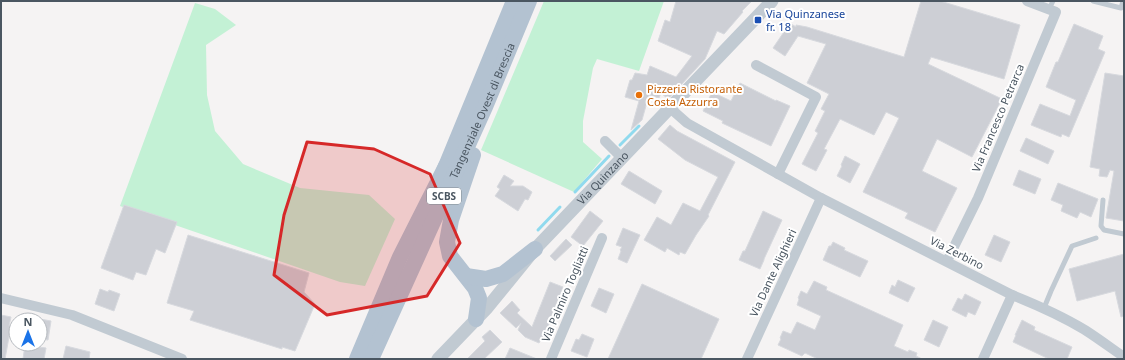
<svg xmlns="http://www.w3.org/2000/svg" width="1125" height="360" font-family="'Noto Sans',sans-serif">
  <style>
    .green { fill: #c3f1d5 }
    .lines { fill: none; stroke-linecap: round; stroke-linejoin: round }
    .stream { stroke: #90daee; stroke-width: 3 }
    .building { fill: #cdcfd5; stroke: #d7d9de }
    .service { stroke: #c1cad2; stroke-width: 5 }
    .minor { stroke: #c1cad2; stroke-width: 10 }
    .tertiary { stroke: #c1cad2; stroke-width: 13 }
    .primary { stroke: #b3c2d1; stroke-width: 16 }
    .marked { fill: #d62828; fill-opacity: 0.2; stroke: #d62828; stroke-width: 3; stroke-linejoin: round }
    .transit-dot { fill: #1a4fb4; stroke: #fff; stroke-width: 1.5 }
    .food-dot { fill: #e8710a; stroke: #fff; stroke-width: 1.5 }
    .labels { text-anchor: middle; stroke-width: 4; stroke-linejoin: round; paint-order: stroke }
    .shield { fill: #fff; stroke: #808990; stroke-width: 1 }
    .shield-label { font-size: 10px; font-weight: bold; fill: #4a5661 }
    .transit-label { font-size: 11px; fill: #164399; stroke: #fff; text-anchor: start }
    .food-label { font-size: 11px; fill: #c56008; stroke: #fff; text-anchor: start }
    .street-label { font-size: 11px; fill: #4a5661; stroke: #fff }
  </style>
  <rect width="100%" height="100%" fill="#f5f3f3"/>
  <g class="green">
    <path d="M544,1H664L639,71L597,59L593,68L583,121V142L602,159L574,192L481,150Z"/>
    <path d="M195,3L215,9L236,25L206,45L207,95L215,131L243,164L300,188L369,195L395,219L365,286L340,282L120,206Z"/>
  </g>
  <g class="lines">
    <g class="stream">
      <path d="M620,145L639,126"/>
      <path d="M575,192L609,156"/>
      <path d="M538,230L560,207"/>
    </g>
  </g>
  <g class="building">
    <path d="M676,1H752L742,11L743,12L724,34L717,31L705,59L668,99L661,93L659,98L649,95L642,120L631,130L639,101L625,97L630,80H632L635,73L647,75L650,66L676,77L692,56L658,41L665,20L670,22Z"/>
    <path d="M921,1H940L1020,25L1004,79L931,57L928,64L1002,99L972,157L937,139L922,171L957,188L935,232L905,218L908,213L863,192L899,118L886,112L874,135L840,119L824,149L827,150L816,171L802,164L818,133L815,131L825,111L821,109L829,94L807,83L826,44L798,36L785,56L773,48L790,23L796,27V25L807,27L904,57Z"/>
    <path d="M1074,24L1103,36L1098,49L1105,52L1069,137L1062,134L1061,137L1031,125L1040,104L1070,116L1076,100L1046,87L1056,62H1058Z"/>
    <path d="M1105,73L1124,76V221L1106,218L1114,171L1110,170L1107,177L1099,176L1100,169L1090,167Z"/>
    <path d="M740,83L776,101V100L790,106L771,146L722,123L723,121L703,111L712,92L731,101Z"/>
    <path d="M670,125L677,131L735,162L708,215L709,216L696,235L685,254L680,252L679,255L667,248L665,252L644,240L657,217L671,225L683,203L700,211L718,177L685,160L658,139Z"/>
    <path d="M1026,138L1054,151L1048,164L1020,151Z"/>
    <path d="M845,156L860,164L850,183L837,176L842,166L841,165Z"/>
    <path d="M1019,170L1041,179L1035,194L1013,185Z"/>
    <path d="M629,171L662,191L655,204L621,184Z"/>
    <path d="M504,175L514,181L510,186H523L532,192L528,200L525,199L518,211L495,196L500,189L497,187Z"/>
    <path d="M1058,183L1098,199L1091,217L1080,212L1077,218L1061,211L1063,205L1051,200Z"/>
    <path d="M124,205L177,222L165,253L156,249L146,275L136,272L133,280L101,268Z"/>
    <path d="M590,211L603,221L583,246L571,237Z"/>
    <path d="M763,211L782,220L764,259V260L760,269L739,260L743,251H745Z"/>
    <path d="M623,228L640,235L627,263L618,259L621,251L620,250L622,247L616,245Z"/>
    <path d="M188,235L309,273L304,292L315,304L295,351L282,347V349L190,320L194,311L167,303Z"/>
    <path d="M994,235L1010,242L1001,262L985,255Z"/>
    <path d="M566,239L572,245L555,261L550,256Z"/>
    <path d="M833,242L845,248L844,250L868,261L860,277L823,260L829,246H831Z"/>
    <path d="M1124,254V316L1121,317L1115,291L1077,301L1069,269Z"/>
    <path d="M898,280L915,288L908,302L889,293L892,285L895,287Z"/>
    <path d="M814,281L827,287L826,290L903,325L894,346L908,352L909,350L917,353L916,356L922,359H818L805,353L802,356L778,345L781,339L780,338L783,331L791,334L797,322L815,330L821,316L797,305L799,299L798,298L801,291L807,294Z"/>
    <path d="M550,282L563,287L551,317H552L543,338H542L539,343L525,337L518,330L521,323L516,328L500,313L512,301L520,310L517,313L532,327Z"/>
    <path d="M642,284L719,319L701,359H608Z"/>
    <path d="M599,288L614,294L606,313L591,306Z"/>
    <path d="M100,289L108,292L109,290L120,294L114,311L95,304Z"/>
    <path d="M965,294L981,302L975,315L968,312L966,317L952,310L958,298L962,300Z"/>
    <path d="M1,315L11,317L9,326H11L5,359H1Z"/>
    <path d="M40,319L51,321L48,340L40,339Z"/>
    <path d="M933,320L948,327L939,347L924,340Z"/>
    <path d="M1022,320L1035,327L1034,330L1072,347L1067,359H1049L1013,342L1016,335H1015Z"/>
    <path d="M490,330L502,342L484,359H467L485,341L482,337Z"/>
    <path d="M582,334L594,339L587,357L571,351L576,339L579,340Z"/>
    <path d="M25,345L46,348L44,359H23Z"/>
    <path d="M66,346L90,352L89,359H63Z"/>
    <path d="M510,348L537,359H505Z"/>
  </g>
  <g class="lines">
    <g class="service">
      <path d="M1093,1L1121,8L1123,1"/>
      <path d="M1049,9L1053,1"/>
      <path d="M1103,200L1101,226L1104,230L1124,234"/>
      <path d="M1044,308L1051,291L1072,246L1096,238"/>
    </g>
    <g class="minor">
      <path d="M756,65L816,97L778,174"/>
      <path d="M670,108L687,123L821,198L1012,295C1037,305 1062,316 1085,330C1099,339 1111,348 1124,357"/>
      <path d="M605,141L622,158"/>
      <path d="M947,261L978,198L1056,12L1027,1"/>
      <path d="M1,298L72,315L182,359"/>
      <path d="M551,359L602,238"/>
      <path d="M747,359L821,198"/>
      <path d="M983,359L1012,295"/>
    </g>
    <path class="tertiary" id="s1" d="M438,359L487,308L535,249L772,1"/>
    <g class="primary">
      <path d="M473,155L451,220L447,242L450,256L475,288L479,298L476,319"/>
      <path d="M444,171L514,1"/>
      <path d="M466,276L486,279L503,274L535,249"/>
      <path d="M357,359L400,257L446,166"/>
      <path id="s2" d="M371,359L485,107L529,1"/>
    </g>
  </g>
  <path class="marked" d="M307,142L374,149L430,174L460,243L427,296L327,315L274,275L284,215Z"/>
  <rect class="transit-dot" x="754" y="16" width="8" height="8" rx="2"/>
  <circle class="food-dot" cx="639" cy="95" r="4"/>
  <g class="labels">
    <rect class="shield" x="427" y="188" width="34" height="16" rx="3"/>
    <g class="shield-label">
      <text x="444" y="200">SCBS</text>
    </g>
    <g class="transit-label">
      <text x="766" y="18">Via Quinzanese<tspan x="766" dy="13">fr. 18</tspan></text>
    </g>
    <g class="food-label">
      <text x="647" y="93">Pizzeria Ristorante<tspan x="647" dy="13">Costa Azzurra</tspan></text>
    </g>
    <g class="street-label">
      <text dy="4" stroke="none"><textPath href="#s2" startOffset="272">Tangenziale Ovest di Brescia</textPath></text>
      <text transform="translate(998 118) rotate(-67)" y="4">Via Francesco Petrarca</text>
      <text dy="4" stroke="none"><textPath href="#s1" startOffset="245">Via Quinzano</textPath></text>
      <text transform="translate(957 253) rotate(27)" y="4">Via Zerbino</text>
      <text transform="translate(773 273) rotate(-65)" y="4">Via Dante Alighieri</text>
      <text transform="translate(565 294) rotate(-67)" y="4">Via Palmiro Togliatti</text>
    </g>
  </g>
  <rect width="1125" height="360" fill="none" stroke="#4a5661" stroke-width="4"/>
  <g transform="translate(28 332)"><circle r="19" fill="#ffffff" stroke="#b7bbc0"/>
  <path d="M0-3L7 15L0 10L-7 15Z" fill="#1a73e8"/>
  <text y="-6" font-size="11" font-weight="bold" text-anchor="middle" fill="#4a5661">N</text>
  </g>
</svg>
